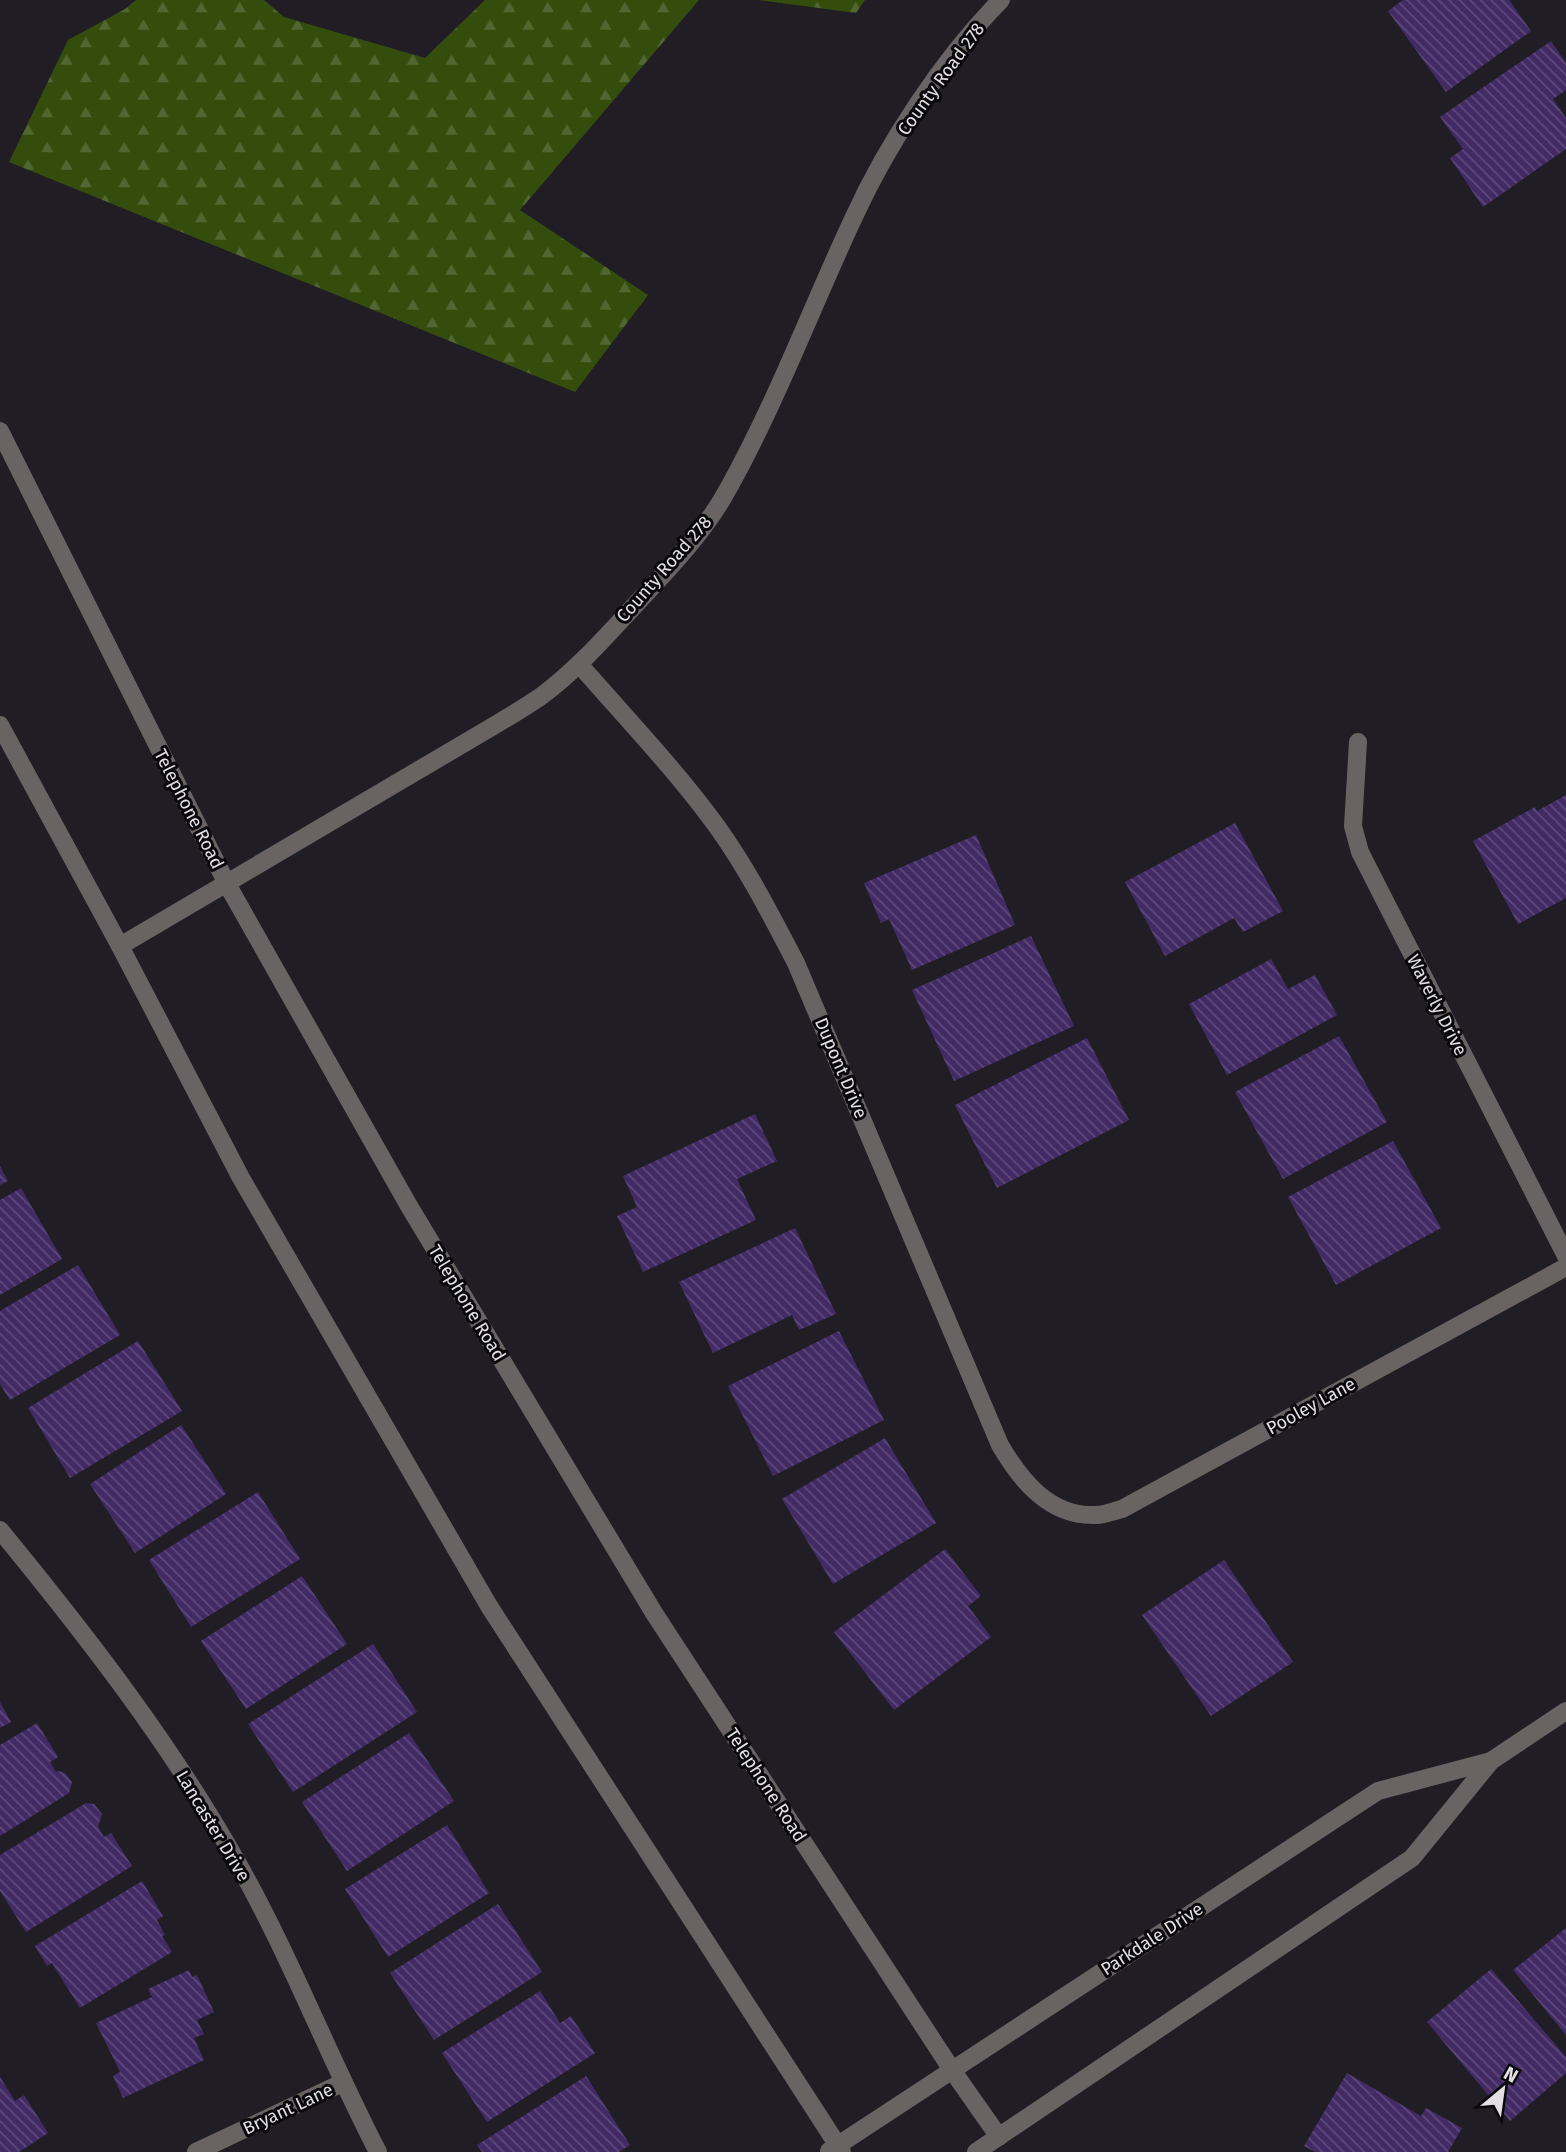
<svg xmlns="http://www.w3.org/2000/svg" width="1566" height="2152" font-family="'Fira Sans',sans-serif">
  <style>
    .forest { fill: url(#forest-firs) }
    .building { fill: url(#building-back-hatch) }
    .lines { fill: none; stroke-linecap: round; stroke-linejoin: round }
    .minor { stroke: #696463; stroke-width: 18 }
    .labels { text-anchor: middle; stroke-width: 6; stroke-linejoin: round; paint-order: stroke }
    .street-label { font-size: 18px; fill: #e2e0e5; stroke: #09080b }
  </style>
  <defs>
    <pattern id="forest-firs" width="22" height="20" patternUnits="userSpaceOnUse" patternTransform="scale(1.75)"><rect width="22" height="20" fill="#344d0d"/><path d="M5 1l3.5 6h-7zM16 11l3.5 6h-7z" fill="#516630"/></pattern>
    <pattern id="building-back-hatch" width="6" height="6" patternUnits="userSpaceOnUse" patternTransform="scale(1.75)"><rect width="6" height="6" fill="#422b65"/><path d="M-1 5l2 2M0 0l6 6M5-1l2 2" fill="none" stroke="#5d497b"/></pattern>
  </defs>
  <rect width="100%" height="100%" fill="#201d25"/>
  <g class="forest">
    <path d="M136,0H264L284,17L425,58L485,0H699L520,210L648,295L575,392L9,162L68,40L125,9Z"/>
    <path d="M758,0H865L856,13Z"/>
  </g>
  <g class="building">
    <path d="M1403,0H1509L1531,31L1446,92L1388,11Z"/>
    <path d="M1551,41L1566,63V90L1553,99L1566,118V149L1483,207L1450,158L1463,149L1440,117Z"/>
    <path d="M1566,795V898L1518,924L1473,841L1535,807L1537,811Z"/>
    <path d="M1235,823L1283,911L1243,932L1234,918L1165,956L1125,882Z"/>
    <path d="M976,835L1015,925L912,970L889,919L881,923L864,883Z"/>
    <path d="M1031,936L1074,1026L954,1081L912,990Z"/>
    <path d="M1271,959L1288,989L1315,975L1337,1015L1227,1075L1189,1004Z"/>
    <path d="M1339,1036L1387,1122L1283,1179L1235,1092Z"/>
    <path d="M1087,1038L1129,1120L997,1188L955,1105Z"/>
    <path d="M755,1114L777,1161L737,1179L756,1220L643,1272L617,1216L637,1207L623,1176Z"/>
    <path d="M1393,1141L1441,1228L1336,1285L1288,1197Z"/>
    <path d="M0,1166L8,1181L0,1185Z"/>
    <path d="M21,1188L62,1259L0,1295V1200Z"/>
    <path d="M795,1228L836,1314L799,1330L792,1315L713,1353L679,1282Z"/>
    <path d="M78,1265L120,1335L10,1400L0,1384V1311Z"/>
    <path d="M839,1331L884,1420L773,1476L728,1386Z"/>
    <path d="M138,1341L182,1411L70,1478L28,1408Z"/>
    <path d="M181,1425L226,1494L135,1553L90,1484Z"/>
    <path d="M885,1438L936,1523L833,1584L782,1499Z"/>
    <path d="M258,1492L300,1559L191,1627L149,1560Z"/>
    <path d="M945,1549L981,1596L968,1606L991,1637L894,1710L834,1632Z"/>
    <path d="M1224,1560L1293,1662L1211,1716L1142,1615Z"/>
    <path d="M302,1576L347,1644L246,1709L201,1641Z"/>
    <path d="M373,1644L417,1712L293,1792L248,1724Z"/>
    <path d="M0,1702L11,1722L0,1728Z"/>
    <path d="M37,1723L58,1757L50,1762L56,1772L59,1771L66,1774L72,1782L69,1793L0,1836V1745Z"/>
    <path d="M409,1733L454,1801L347,1871L302,1802Z"/>
    <path d="M86,1803L94,1804L102,1814L98,1827L104,1837L111,1833L132,1866L26,1932L0,1891V1855Z"/>
    <path d="M447,1825L489,1893L388,1957L345,1889Z"/>
    <path d="M142,1881L163,1916L157,1920L165,1935L162,1936L172,1952L80,2008L52,1963L47,1966L35,1946Z"/>
    <path d="M498,1904L542,1972L434,2040L390,1973Z"/>
    <path d="M1566,1928V2035L1513,1970Z"/>
    <path d="M1491,1969L1566,2057V2073L1510,2121L1427,2022Z"/>
    <path d="M189,1970L192,1977L197,1975L214,2012L197,2020L204,2034L194,2038L204,2060L123,2098L113,2076L120,2072L96,2023L152,1997L148,1989Z"/>
    <path d="M540,1991L560,2023L571,2016L595,2053L487,2122L442,2053Z"/>
    <path d="M1347,2073L1421,2116L1426,2108L1462,2128L1448,2152H1315L1304,2146Z"/>
    <path d="M586,2076L630,2145L619,2152H482L477,2145Z"/>
    <path d="M0,2077L15,2101L24,2095L48,2133L19,2152H0Z"/>
  </g>
  <g class="lines">
    <g class="minor">
      <path d="M0,431L227,884L409,1206L654,1613L952,2070L999,2137"/>
      <path d="M579,664C626,718 676,770 718,828C748,870 772,917 796,963L1000,1445C1021,1481 1050,1517 1096,1515C1104,1515 1114,1511 1122,1509L1566,1267"/>
      <path d="M0,725L120,946L241,1178L489,1606L842,2152"/>
      <path d="M1358,742L1353,826L1360,852L1566,1256"/>
      <path d="M120,946L490,728C507,718 524,708 540,697C581,667 615,626 650,589C678,559 708,526 728,489C776,403 811,309 853,219C887,144 943,59 1001,0"/>
      <path d="M0,1530C86,1635 170,1743 237,1862C290,1955 328,2056 378,2152"/>
      <path d="M829,2151L1378,1791L1491,1761"/>
      <path d="M196,2152L342,2083"/>
      <path d="M976,2152L1412,1858L1491,1761L1566,1711"/>
    </g>
  </g>
  <g class="labels">
    <g class="street-label">
      <text transform="translate(941 79) rotate(-54)" y="6">County Road 278</text>
      <text transform="translate(664 569) rotate(-49)" y="6">County Road 278</text>
      <text transform="translate(189 809) rotate(63)" y="6">Telephone Road</text>
      <text transform="translate(1437 1005) rotate(63)" y="6">Waverly Drive</text>
      <text transform="translate(841 1068) rotate(67)" y="6">Dupont Drive</text>
      <text transform="translate(467 1303) rotate(59)" y="6">Telephone Road</text>
      <text transform="translate(1311 1406) rotate(-29)" y="6">Pooley Lane</text>
      <text transform="translate(766 1785) rotate(57)" y="6">Telephone Road</text>
      <text transform="translate(213 1826) rotate(59)" y="6">Lancaster Drive</text>
      <text transform="translate(1152 1939) rotate(-33)" y="6">Parkdale Drive</text>
      <text transform="translate(288 2109) rotate(-25)" y="6">Bryant Lane</text>
    </g>
  </g>
  <g transform="translate(1503 2089) rotate(29)" stroke="#09080b" stroke-width="5" paint-order="stroke">
  <path d="M0-5L12 26L0 18L-12 26Z" fill="#e2e0e5"/>
  <text y="-10" font-size="19" font-weight="bold" text-anchor="middle" fill="#e2e0e5">N</text>
  </g>
</svg>
